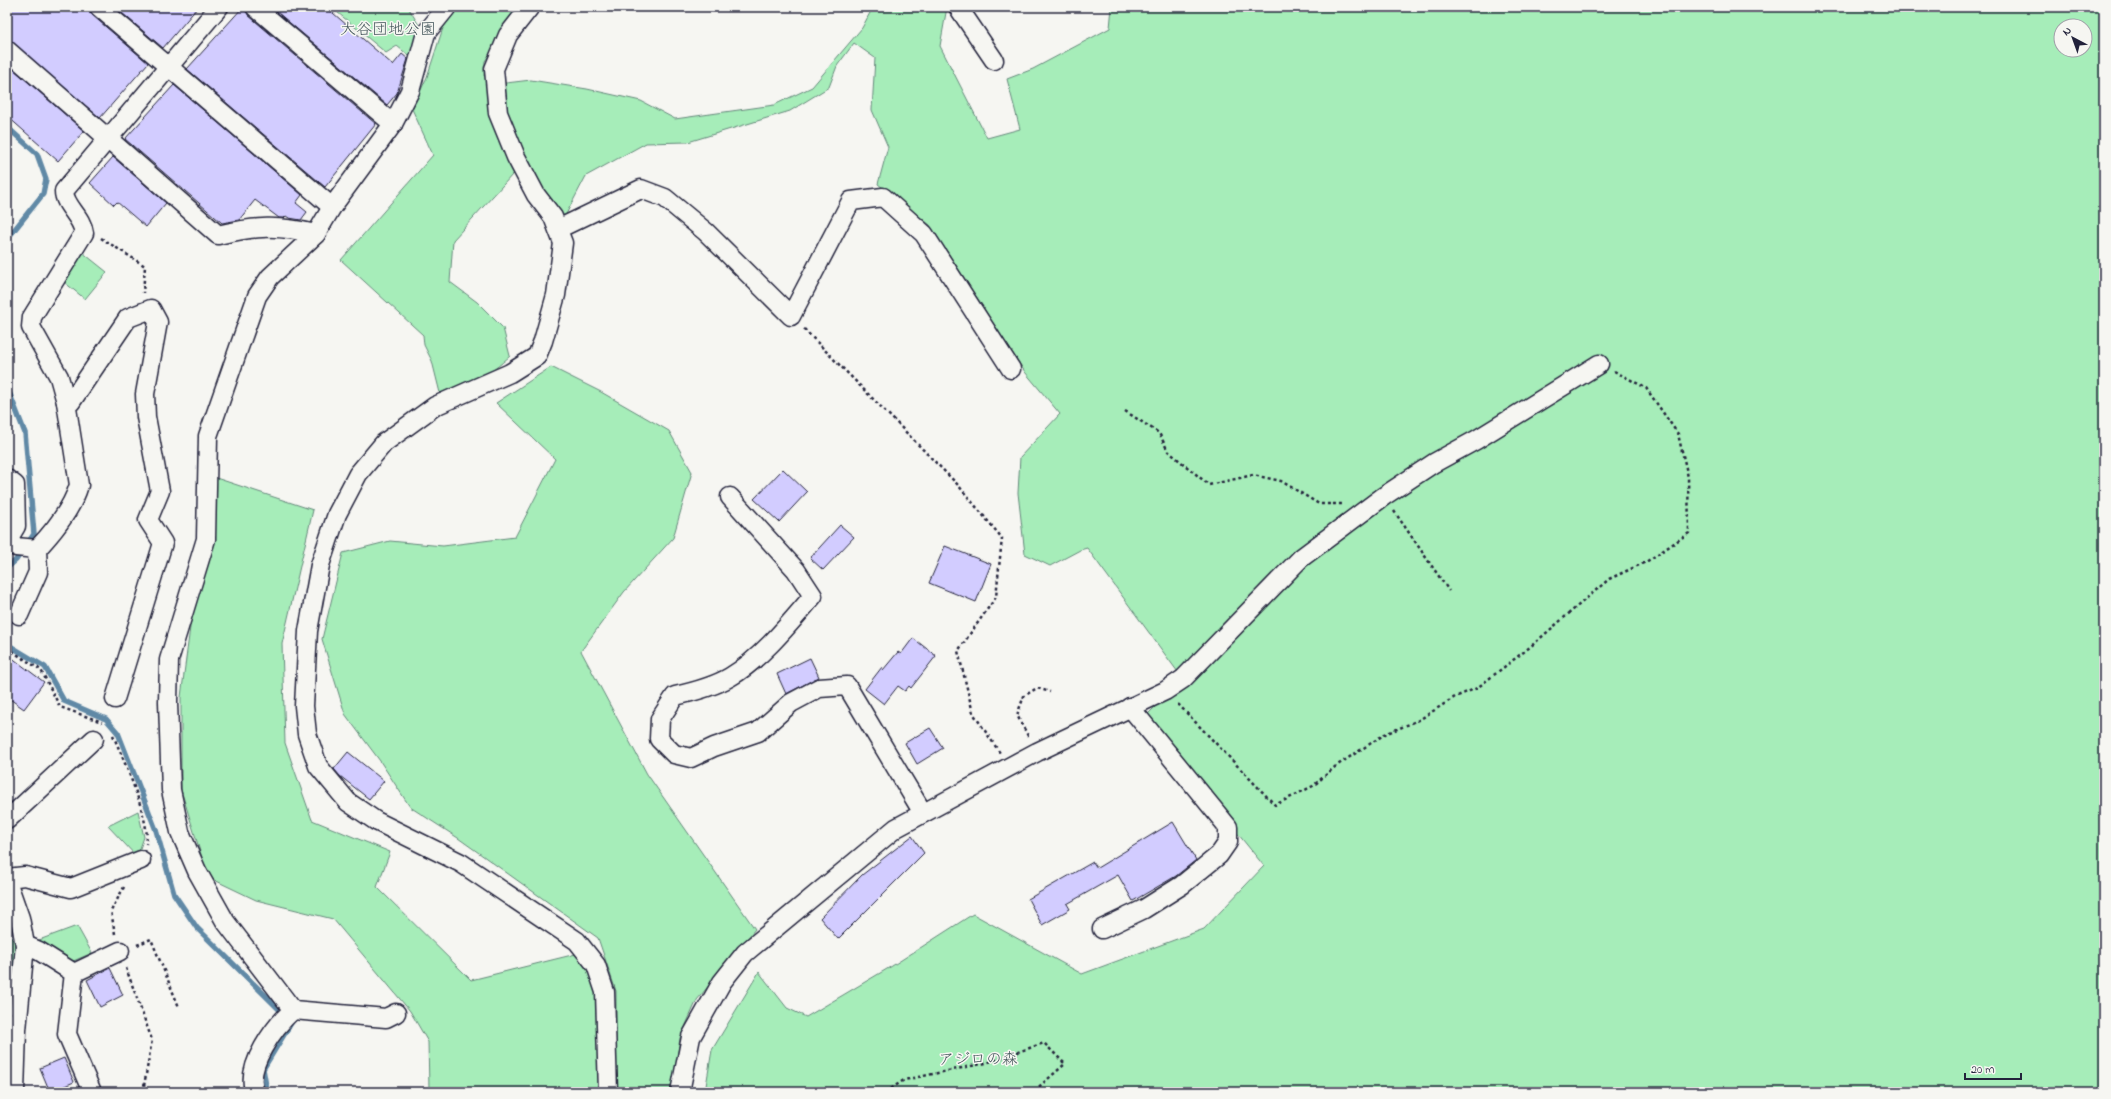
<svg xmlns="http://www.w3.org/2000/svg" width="2111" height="1099" font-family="'Indie Flower','Klee One',sans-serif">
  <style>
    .green { fill: #a6edb9; stroke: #64887a; fill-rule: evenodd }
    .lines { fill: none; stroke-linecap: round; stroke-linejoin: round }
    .stream { stroke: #6189a6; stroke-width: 5.5 }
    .building { fill: #d2ccff; stroke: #22223b }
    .minor-casing { stroke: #22223b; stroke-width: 21 }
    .path { stroke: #22223b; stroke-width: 2.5; stroke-dasharray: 3 3; stroke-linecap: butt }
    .minor { stroke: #f6f6f2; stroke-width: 18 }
    .labels { text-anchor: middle; stroke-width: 3; stroke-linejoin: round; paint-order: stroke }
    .park-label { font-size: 16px; fill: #43555a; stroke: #f6f6f2 }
  </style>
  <rect width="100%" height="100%" fill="#f6f6f2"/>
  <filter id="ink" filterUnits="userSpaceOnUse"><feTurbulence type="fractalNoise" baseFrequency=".025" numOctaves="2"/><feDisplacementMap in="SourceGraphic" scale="8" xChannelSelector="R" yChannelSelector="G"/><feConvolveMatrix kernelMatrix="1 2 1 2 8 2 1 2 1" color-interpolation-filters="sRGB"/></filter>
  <g filter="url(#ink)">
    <g class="green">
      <path d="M331,7H408L423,32L414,60L397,46L386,53Z"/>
      <path d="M459,7H522L485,61L484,76L506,83L531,80L587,89L641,101L675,119L774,105L812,87L862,28L873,7H947L940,46L987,138L1020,129L1007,79L1033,69L1110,28L1112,7H2104V1092H705L712,1050L759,972L787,1008L806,1017L892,966L973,914L1082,974L1204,929L1264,866L1144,718L1183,679L1087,548L1080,550L1050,566L1025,554L1018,493L1020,457L1060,414L1025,372L930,225L878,184L888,147L872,110L875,58L854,43L837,66L829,87L790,111L688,142L646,143L586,176L563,220L546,196L513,174L453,240L450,282L477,302L503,328L510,356C491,373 466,392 440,393L432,361L424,345L423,335L341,260L433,155L412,109L427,77L443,28ZM2061,26H2085V50H2061Z"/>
      <path d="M82,252L107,272L85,299L64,282Z"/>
      <path d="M551,367L601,392L669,431L692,472L673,538L624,592L581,651L647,774L755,929L697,1000L680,1038L672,1092H616V991L598,938L458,838L410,807L380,761L345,714L322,639L343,553L390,541L443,546L515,537L555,459L496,403Z"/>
      <path d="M216,478L313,510L282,644L285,743L312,820L390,852L377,887L471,980L580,953L599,992L602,1092H428L429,1088L428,1042L410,1011L333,919L256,900L208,877L181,790V697L191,620Z"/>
      <path d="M138,811L144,837L137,857L108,826Z"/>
      <path d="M77,926L92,953L71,962L39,940Z"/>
      <path d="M7,932L18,947L15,979L7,995Z"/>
    </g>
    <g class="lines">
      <g class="stream">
        <path d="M7,127L37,154L46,179L43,194L7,239"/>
        <path d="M7,387L25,433L34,534L16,560L7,568"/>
        <path d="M7,644L45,667L64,701L106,719L118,733L156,830L174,894L197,928L285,1015"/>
        <path d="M267,1092L263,1069L291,1023"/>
      </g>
    </g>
    <g class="building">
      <path d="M7,7H89L92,15L148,63L100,118L7,38Z"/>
      <path d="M115,7H198L163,48Z"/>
      <path d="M243,7H245L248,15L376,124L325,187L187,69Z"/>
      <path d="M271,7H326L393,65L402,54L408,59L397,93L387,105Z"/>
      <path d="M12,68L84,131L58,161L7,116V74Z"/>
      <path d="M174,85L302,195L296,203L307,212L301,220L289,218L286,216L284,218H279L255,200L239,220L222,223L125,139Z"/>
      <path d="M113,157L166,203L146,227L117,202L114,205L90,183Z"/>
      <path d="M783,469L807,492L779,522L754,499Z"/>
      <path d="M840,525L854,537L823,570L810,558Z"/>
      <path d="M945,546L991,564L976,602L929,583Z"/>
      <path d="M913,638L936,656L911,688L909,686L905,691L898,686L884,704L865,689L882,667L883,670L898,652L901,654Z"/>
      <path d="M7,654L44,682L24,709L7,697Z"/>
      <path d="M810,658L819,677L786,694L777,674Z"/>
      <path d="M930,728L943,748L917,764L905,743Z"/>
      <path d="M348,752L384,781L369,799L340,776L334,769Z"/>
      <path d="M1173,822L1196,860L1176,876L1133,901L1118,875L1067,904L1070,909L1042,925L1028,899L1093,862L1097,868Z"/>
      <path d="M912,836L924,853L838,939L820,918L862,875Z"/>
      <path d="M110,968L123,995L100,1007L87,980Z"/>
      <path d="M64,1058L74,1082L50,1092L40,1068Z"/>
    </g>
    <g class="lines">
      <g class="minor-casing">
        <g id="minor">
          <path d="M99,7L332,207"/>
          <path d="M255,7L393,124"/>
          <path d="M530,7L508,35L494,69L498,113L516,157L536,195L553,217L563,243L556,295L543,341L537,356L510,373L435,406L384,443L358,474L337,514L320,565L308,631L304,706L307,734L318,766L348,802L376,821L461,863L577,941L596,965L605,992L608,1092"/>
          <path d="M958,7L994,60"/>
          <path d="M7,50L218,235C255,226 279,225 316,234"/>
          <path d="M558,229L641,189L665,198L706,232L791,316L851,201L883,197L924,234L1011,369"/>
          <path d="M66,402L59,377L31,327L32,317L84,233C82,216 64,206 64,191L219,7"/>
          <path d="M7,479L15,485L16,526L7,541"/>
          <path d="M730,497L796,570L813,596C790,623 761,659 730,677C713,687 693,692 675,696L660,719L659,739L674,754L691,758L714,747L758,732L791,703L819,688L847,686L923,813"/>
          <path d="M9,540L16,547L37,549C54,531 72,509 79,485L66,402H71L128,318L151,309L158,322L145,394L146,417L160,491L148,520L163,543L115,699"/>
          <path d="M19,615L38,572L37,549"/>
          <path d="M7,820L94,739"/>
          <path d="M7,878L25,876L71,888L141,860"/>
          <path d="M7,881L20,918L25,945L17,1030L15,1092"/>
          <path d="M1102,929L1144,909L1182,885L1219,855L1228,842V827L1130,707"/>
          <path d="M25,945L39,951L74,973L67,1034L92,1092"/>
          <path d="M74,973L120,951"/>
          <path d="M293,1010L386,1018L396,1013"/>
          <path d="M255,1092C244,1067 275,1026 293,1010L225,921L197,871L180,832L171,790L168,702L169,660L206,539L208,436L257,296L270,277L316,234L332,207L393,124L410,91L426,33L447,7"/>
          <path d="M680,1092L691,1037L722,982L745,953L896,828L1037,752L1165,691L1183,679L1301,558L1384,496L1434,463L1476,440L1599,364"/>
        </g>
      </g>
      <g class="path">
        <path d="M101,238L145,266L143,293"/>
        <path d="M804,329L958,485L1002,538L996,597L958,651L973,713L1000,753"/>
        <path d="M1125,411L1159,433L1168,451L1209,485L1253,475L1281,481L1319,504H1343"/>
        <path d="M1394,511L1449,591"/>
        <path d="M7,648L41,670L60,707L102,722"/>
        <path d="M1178,704L1275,805L1313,786L1336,766L1385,734L1419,720L1455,697L1477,688L1530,647L1609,579L1646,562L1689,533L1688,477L1678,434L1646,388L1614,371"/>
        <path d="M113,735C122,756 152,824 146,844"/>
        <path d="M1028,736L1017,715L1024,696L1037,688L1050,692"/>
        <path d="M115,934L111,911L124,887"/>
        <path d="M137,945L151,939L179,1007"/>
        <path d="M126,968L152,1040L144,1086L146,1092"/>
        <path d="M886,1092L904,1080L986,1063L1044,1043L1065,1064L1033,1092"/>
        <path d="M1129,1092L1152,1088L1160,1092"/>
      </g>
      <use href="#minor" class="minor"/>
    </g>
  </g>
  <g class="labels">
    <g class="park-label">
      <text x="388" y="34">大谷団地公園</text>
      <text x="978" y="1064">アジロの森</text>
    </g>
  </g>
  <rect width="2111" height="1099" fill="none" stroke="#f6f6f2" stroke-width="24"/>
  <rect x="12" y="12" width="2087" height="1075" fill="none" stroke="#22223b" stroke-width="1.5" filter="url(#ink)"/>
  <g transform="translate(2073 38) rotate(319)"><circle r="19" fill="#f6f6f2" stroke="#a1a1a9"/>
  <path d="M0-3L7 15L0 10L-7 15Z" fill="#22223b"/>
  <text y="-6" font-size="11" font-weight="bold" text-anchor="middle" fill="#22223b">N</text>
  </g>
  <path d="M1965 1073v6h56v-6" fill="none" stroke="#22223b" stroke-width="2"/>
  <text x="1971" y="1073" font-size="12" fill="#22223b" stroke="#f6f6f2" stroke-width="3" paint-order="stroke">20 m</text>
</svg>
